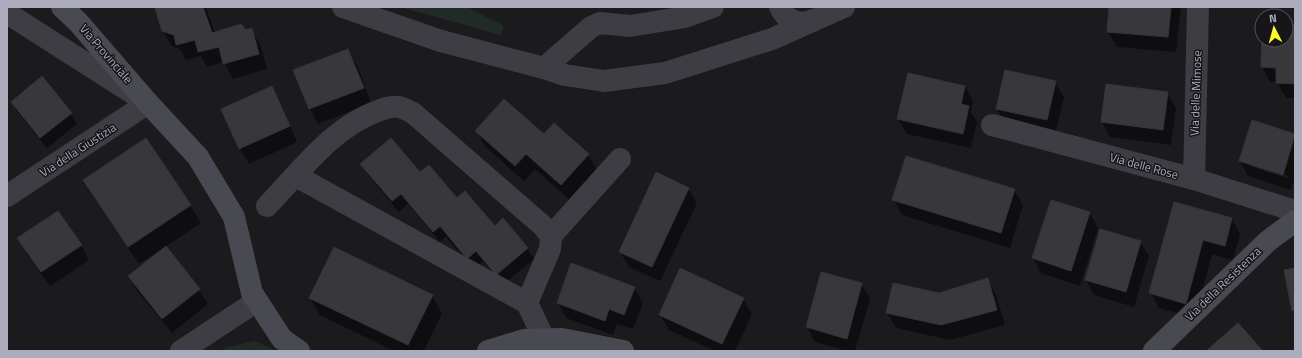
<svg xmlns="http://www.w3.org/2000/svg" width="1302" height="358" font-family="'Titillium Web',sans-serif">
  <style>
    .green { fill: #212b26 }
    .shadow { fill: #0007; fill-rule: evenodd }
    .building { fill: #38373c; stroke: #353439 }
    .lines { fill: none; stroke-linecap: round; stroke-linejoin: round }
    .street { stroke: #3e3d44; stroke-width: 22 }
    .secondary { stroke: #494952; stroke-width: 22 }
    .labels { text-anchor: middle; stroke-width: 3; stroke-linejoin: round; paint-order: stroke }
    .street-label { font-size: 12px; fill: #acacbd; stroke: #161518 }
  </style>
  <rect width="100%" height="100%" fill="#1b1a1d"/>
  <g class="green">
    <path d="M400,7H467L504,26L501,35Z"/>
    <path d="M255,341L276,351H218L228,347Z"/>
  </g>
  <g class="shadow">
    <path d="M162,7H206L215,33L251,29L260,44L267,69L233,79L224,62L207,67L201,56L186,60L180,49L172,46L163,31Z"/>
    <path d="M1110,7H1181L1176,52L1117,47L1108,32Z"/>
    <path d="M1286,26H1295V98H1286L1277,82H1270L1262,67V40H1286Z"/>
    <path d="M348,50L357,65L371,103L318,124L310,109L294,71Z"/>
    <path d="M1055,82L1064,97L1055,135L1006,124L997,109Z"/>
    <path d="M965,86L973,101L971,112L977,122L971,148L907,134L898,119Z"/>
    <path d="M271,88L280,102L297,142L249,164L240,149L222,109Z"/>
    <path d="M1167,93L1176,108L1171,145L1110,137L1102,122Z"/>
    <path d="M12,102L71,113L77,124L47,148L18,113Z"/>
    <path d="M1253,121L1295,135V178L1291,190L1248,176L1240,161ZM1250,164L1288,176L1287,178L1250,166Z"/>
    <path d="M477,131L544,136L588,155L597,170L570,200L535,169L524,181L485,146Z"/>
    <path d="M362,164L420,174L495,227L503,220L527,249L534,259L503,285L483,261L474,269L446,237L440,242L408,204L399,212L368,175Z"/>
    <path d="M84,180L190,205L201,223L165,247L199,290L208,304L172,333L138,292L129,277L161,251L160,250L139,264L94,198Z"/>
    <path d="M688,188L697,203L660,281L629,267L620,252Z"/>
    <path d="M1014,190L1023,205L1010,248L902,215L894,200Z"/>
    <path d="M1051,201L1090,213L1098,228L1080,286L1041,273L1033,258Z"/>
    <path d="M1175,203L1232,219L1240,234L1233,260L1212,254L1195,318L1159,308L1151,293Z"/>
    <path d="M19,239L81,245L89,260L50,286L27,254Z"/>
    <path d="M1140,241L1149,256L1134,307L1094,295L1086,280Z"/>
    <path d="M988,280L996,295L1005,325L950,340L896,328L887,313L939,294Z"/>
    <path d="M861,284L870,299L855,351H848L815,342L807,327Z"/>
    <path d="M634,288L643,303L633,329L617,324L613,335L566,318L558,303Z"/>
    <path d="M432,296L442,313L424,351H394L320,315L310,298Z"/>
    <path d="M743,299L752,314L735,351H715L669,330L660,315Z"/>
  </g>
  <g class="building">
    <path d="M159,7H203L212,33L241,24L246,30L252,28L259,54L223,64L219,47L198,52L195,40L176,45L174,35L162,31L155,8Z"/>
    <path d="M1109,7H1171L1168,37L1107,32Z"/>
    <path d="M1262,24V40H1286V25H1295V84L1276,83V68L1261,67Z"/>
    <path d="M348,49L364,88L309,109L293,70Z"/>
    <path d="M1005,70L1056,81L1047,120L996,109Z"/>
    <path d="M908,73L965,86L961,104L969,106L963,134L897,119Z"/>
    <path d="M42,76L72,113L40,138L11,102Z"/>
    <path d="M1106,84L1168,92L1163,130L1101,122Z"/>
    <path d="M272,86L290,126L239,149L221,109Z"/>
    <path d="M504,99L544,134L554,123L589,154L561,185L526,154L515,166L475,131Z"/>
    <path d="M1252,120L1295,134L1283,175L1239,161Z"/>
    <path d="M146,138L191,205L128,247L83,180Z"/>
    <path d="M391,138L420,172L429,165L457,198L465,191L495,226L503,218L528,248L496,275L476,251L467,259L440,226L433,232L401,194L392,201L360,164Z"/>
    <path d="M906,156L1015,189L1001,233L892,200Z"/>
    <path d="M656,172L689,188L652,267L619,252Z"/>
    <path d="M1051,200L1090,212L1071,271L1032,258Z"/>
    <path d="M1174,202L1232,218L1225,246L1203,240L1186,304L1149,293Z"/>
    <path d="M58,211L82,245L41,272L17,238Z"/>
    <path d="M1100,229L1141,241L1126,292L1085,280Z"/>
    <path d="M166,246L200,289L162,319L128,276Z"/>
    <path d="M334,247L433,295L408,345L309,298Z"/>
    <path d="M571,263L635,287L624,315L609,309L605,321L557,303Z"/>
    <path d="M680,268L744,298L722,344L659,315Z"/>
    <path d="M1295,268V310L1292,311L1284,270Z"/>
    <path d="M821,272L862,283L847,339L806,327Z"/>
    <path d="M988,278L997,310L941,325L886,313L893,283L939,293Z"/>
    <path d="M1238,323L1263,351H1206Z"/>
  </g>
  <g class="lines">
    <g class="street">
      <path d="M343,7L441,41L544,68"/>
      <path d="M713,7L685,17L630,26L600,23L591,27L544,68L565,75L604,81L665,73L772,39L844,7"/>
      <path d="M780,7C786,21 800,26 813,20"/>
      <path d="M7,13L148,103L7,196"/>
      <path d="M992,125L1194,179L1295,211"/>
      <path d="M296,176L527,303"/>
      <path d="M1194,179L1198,7"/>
      <path d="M267,206C300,172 331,129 375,112C382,109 391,106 399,107C404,108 409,111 413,113L543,226L551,236L550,249L527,303L544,339"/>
      <path d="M551,236L620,159"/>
      <path d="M181,351L257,301"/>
    </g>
    <g class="secondary">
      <path d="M62,7L78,22L148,103L198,157L234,217L252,293L282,339L299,351"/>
      <path d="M488,351L524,340L562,339L623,351"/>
      <path d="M1154,351L1268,241L1295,221"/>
    </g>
  </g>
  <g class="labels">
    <g class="street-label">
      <text transform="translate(106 54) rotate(49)" y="4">Via Provinciale</text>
      <text transform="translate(1196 93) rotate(-88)" y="4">Via delle Mimose</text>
      <text transform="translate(78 150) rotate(-33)" y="4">Via della Giustizia</text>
      <text transform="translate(1144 166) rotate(15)" y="4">Via delle Rose</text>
      <text transform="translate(1223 284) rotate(-44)" y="4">Via della Resistenza</text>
    </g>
  </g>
  <rect width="1302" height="358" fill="none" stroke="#acacbd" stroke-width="16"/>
  <g transform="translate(1274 28) rotate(354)"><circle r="19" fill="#161518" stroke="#52515a"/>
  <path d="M0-3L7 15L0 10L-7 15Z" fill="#fdfa32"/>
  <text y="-6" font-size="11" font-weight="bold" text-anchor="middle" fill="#acacbd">N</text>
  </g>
</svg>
